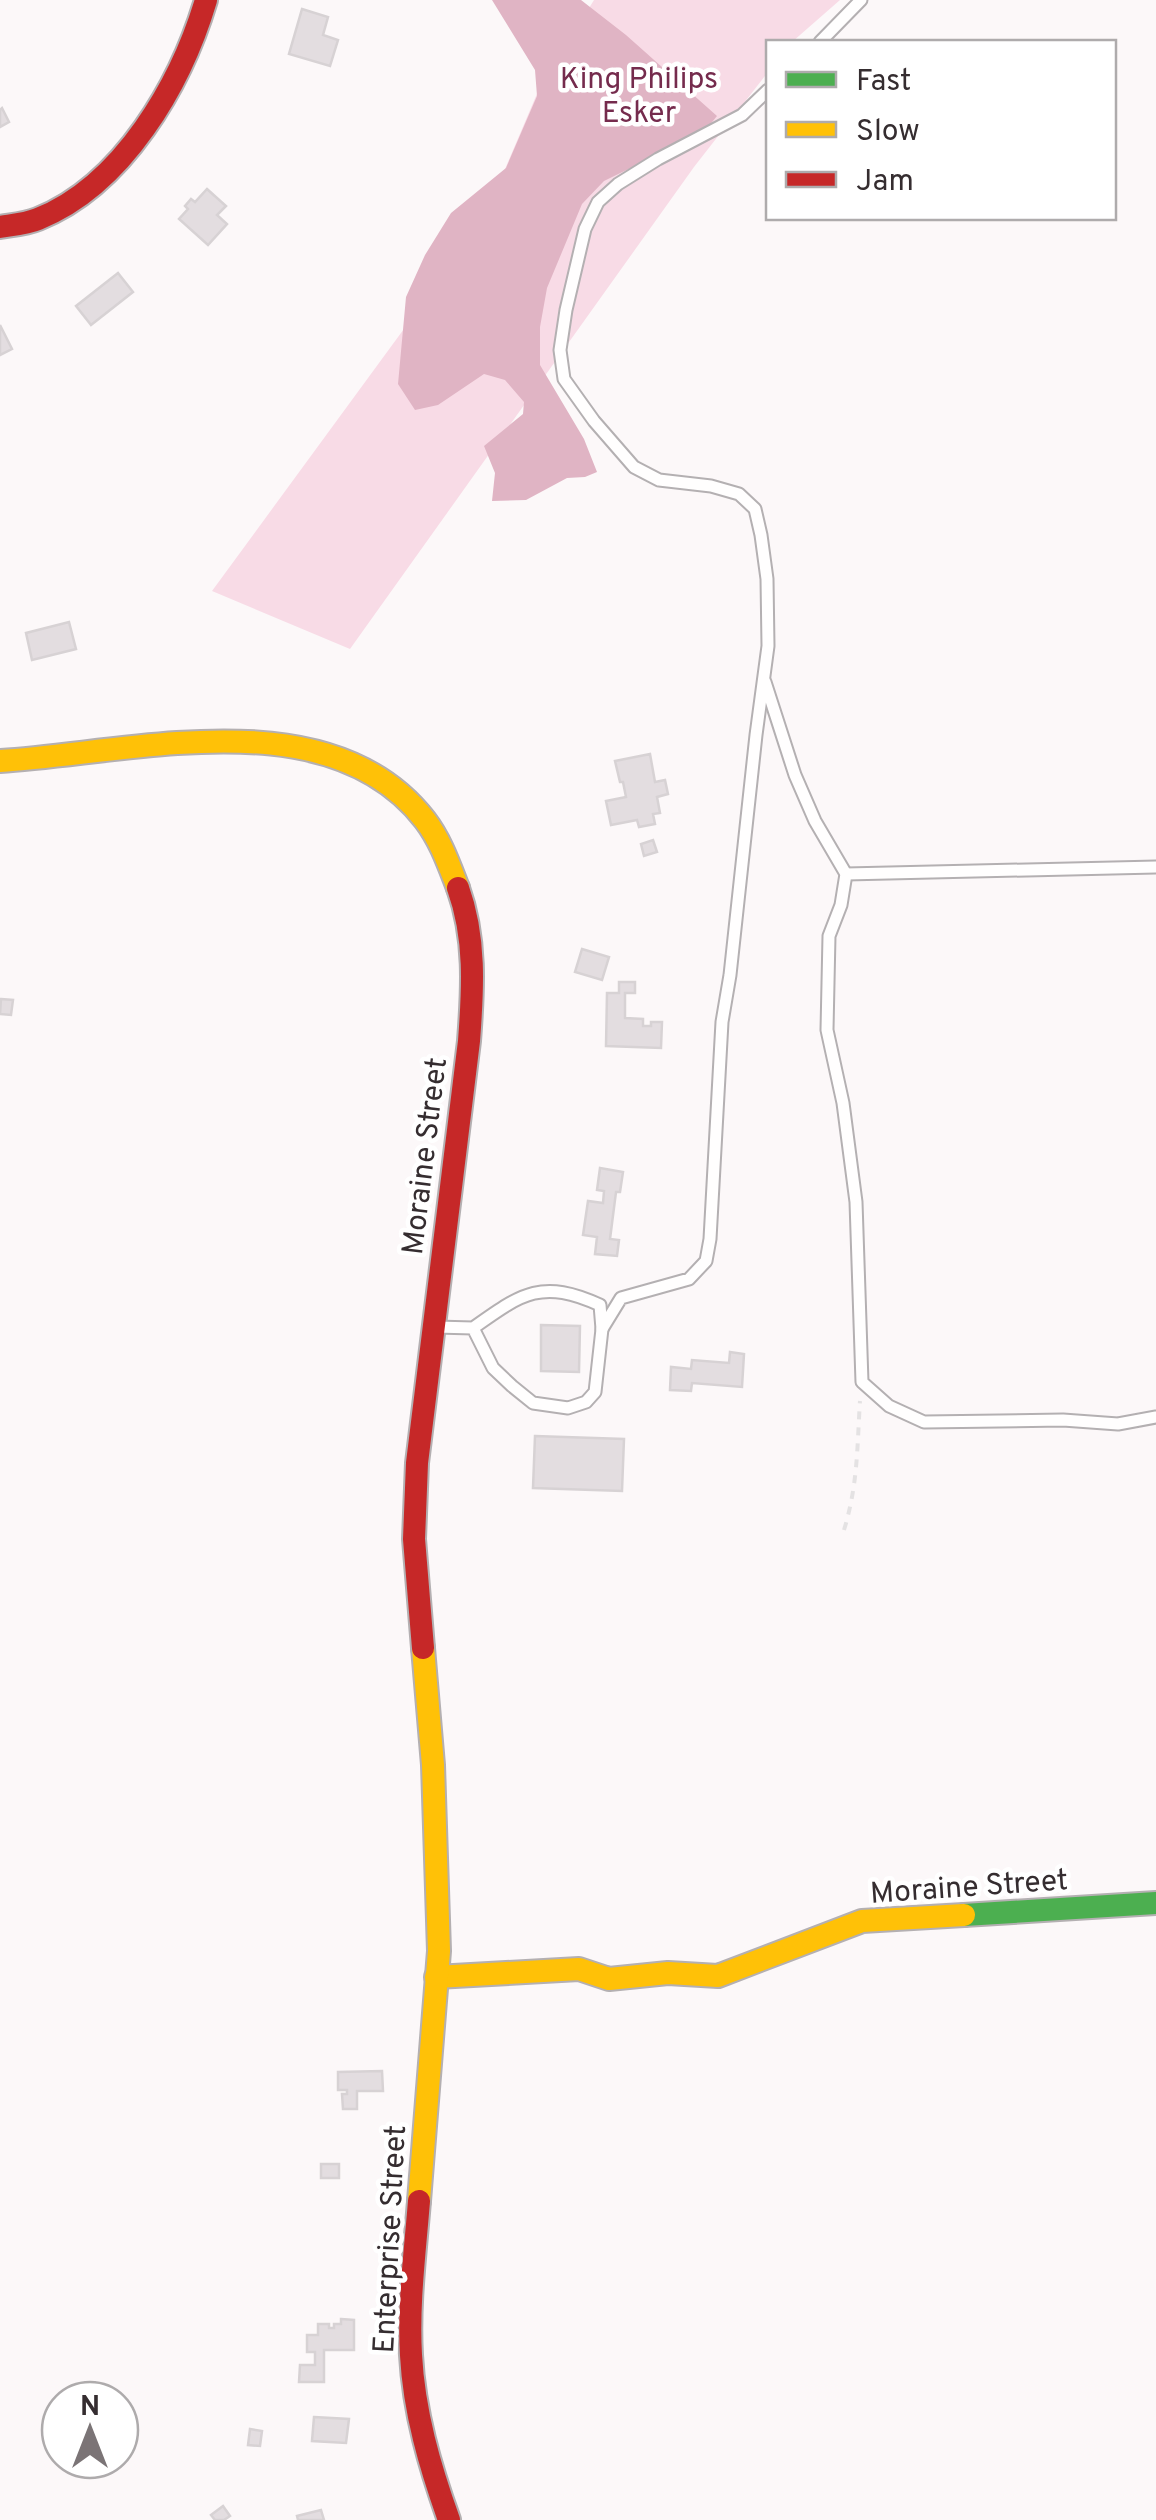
<svg xmlns="http://www.w3.org/2000/svg" width="1156" height="2520" font-family="Overpass,sans-serif">
  <style>
    .green { fill: #f8dbe6 }
    .water { fill: #e0b4c4 }
    .building { fill: #e3dde0; stroke: #d7d2d4; stroke-width: 2.5 }
    .lines { fill: none; stroke-linecap: round; stroke-linejoin: round }
    .lane-casing { stroke: #b4b0b2; stroke-width: 15 }
    .fast-casing { stroke: #b4b0b2; stroke-width: 26 }
    .slow-casing { stroke: #b4b0b2; stroke-width: 26 }
    .jam-casing { stroke: #b4b0b2; stroke-width: 26 }
    .path { stroke: #e4e2e3; stroke-width: 4; stroke-dasharray: 8 8; stroke-linecap: butt }
    .lane { stroke: #fffefe; stroke-width: 11 }
    .fast { stroke: #4caf50; stroke-width: 22 }
    .slow { stroke: #ffc107; stroke-width: 22 }
    .jam { stroke: #c62828; stroke-width: 22 }
    .labels { text-anchor: middle; stroke-width: 9; stroke-linejoin: round; paint-order: stroke }
    .park-label { font-size: 30px; fill: #752b4d; stroke: #fff }
    .street-label { font-size: 30px; fill: #352d30; stroke: #fff }
  </style>
  <rect width="100%" height="100%" fill="#fcf8f9"/>
  <path class="green" d="M594,0H840L792,42H768V72L694,167L350,649L212,591L483,221L539,89Z"/>
  <path class="water" d="M492,0H581L626,35L717,116L704,132L604,181L582,204L547,288L540,327V365L584,439L597,472L585,477L567,478L526,500L492,501L495,473L484,446L523,414L524,402L505,380L484,374L438,405L415,410L398,384L406,297L425,255L451,213L506,168L537,96L535,70Z"/>
  <g class="building">
    <path d="M302,9L328,17L323,35L338,40L330,66L289,54Z"/>
    <path d="M2,108L9,122L0,127V110Z"/>
    <path d="M207,189L226,206L217,215L227,224L208,245L179,219L188,209L185,206L191,199L195,202Z"/>
    <path d="M118,273L133,292L91,325L76,306Z"/>
    <path d="M0,325L12,349L0,355Z"/>
    <path d="M69,622L76,649L32,660L26,633Z"/>
    <path d="M650,754L655,782L665,780L668,794L657,797L660,813L653,814L655,824L639,827L637,820L611,825L606,801L626,797L623,782H620L615,761Z"/>
    <path d="M653,840L657,852L644,856L641,844Z"/>
    <path d="M582,949L609,957L602,980L575,972Z"/>
    <path d="M619,982H635V993H625V1018L643,1019V1026H651V1022H662L661,1048L606,1046L607,993H619Z"/>
    <path d="M1,999L13,1000L11,1015L0,1014Z"/>
    <path d="M600,1168L623,1172L620,1192H616L610,1239L619,1240L617,1256L595,1254L597,1237L583,1235L588,1201L603,1203L604,1191L597,1190Z"/>
    <path d="M541,1325L580,1326L579,1372L541,1371Z"/>
    <path d="M730,1352L744,1354L742,1387L692,1383L691,1391L670,1390L671,1367L691,1369L692,1360L729,1363Z"/>
    <path d="M535,1436L624,1439L622,1491L533,1488Z"/>
    <path d="M382,2071L383,2091H357V2109H343L342,2094H347V2090H338V2072Z"/>
    <rect x="321" y="2164" width="18" height="14"/>
    <path d="M341,2319L354,2320V2350H324V2382H299L300,2365H315V2352H307V2335H318V2324H329V2328H334V2324H341Z"/>
    <path d="M314,2417L349,2419L346,2443L312,2441Z"/>
    <path d="M250,2429L262,2431L260,2446L248,2445Z"/>
    <path d="M223,2506L230,2516L224,2520H215L211,2515Z"/>
    <path d="M321,2510L324,2520H298L297,2516Z"/>
  </g>
  <g class="lines">
    <g class="lane-casing">
      <g id="lane">
        <path d="M820,42L861,0"/>
        <path d="M765,682L795,775L815,821L846,874L841,905L829,936L827,1030L843,1103L856,1202L862,1382L889,1406L924,1422L1063,1420L1118,1424L1156,1417"/>
        <path d="M846,874L1156,867"/>
        <path d="M436,1327L473,1328L493,1368L512,1386L533,1403L568,1408L586,1402L595,1392L602,1329L600,1305C541,1278 521,1294 473,1328"/>
        <path d="M602,1329L621,1298L689,1279L706,1261L710,1239L722,1022L730,975L756,735L768,646L767,579L761,535L755,509L739,494L711,486L659,480L634,467L594,421L564,379L560,350L566,310L585,229L598,202L618,184L658,159L742,115L768,90"/>
      </g>
    </g>
    <g class="fast-casing">
      <path id="fast" d="M964,1915L1156,1903"/>
    </g>
    <g class="slow-casing">
      <g id="slow">
        <path d="M0,761C132,753 330,697 425,820C441,841 449,865 458,888"/>
        <path d="M436,1977L579,1969L609,1979L668,1973L718,1976L862,1921L964,1915"/>
        <path d="M419,2201L439,1951L433,1765L423,1648"/>
      </g>
    </g>
    <g class="jam-casing">
      <g id="jam">
        <path d="M0,227C12,225 26,224 38,219C123,185 181,84 206,0"/>
        <path d="M423,1648L414,1539L417,1463L469,1041C473,989 476,938 458,888"/>
        <path d="M419,2201C415,2252 408,2304 411,2355C414,2412 430,2467 449,2520"/>
      </g>
    </g>
    <path class="path" d="M844,1530C858,1484 857,1448 860,1401"/>
    <use href="#lane" class="lane"/>
    <use href="#fast" class="fast"/>
    <use href="#slow" class="slow"/>
    <use href="#jam" class="jam"/>
  </g>
  <g class="labels">
    <g class="park-label">
      <text x="639" y="88">King Philips<tspan x="639" dy="34">Esker</tspan></text>
    </g>
    <g class="street-label">
      <text transform="translate(424 1156) rotate(-83)" y="10">Moraine Street</text>
      <text transform="translate(969 1886) rotate(-4)" y="10">Moraine Street</text>
      <text transform="translate(389 2239) rotate(-87)" y="10">Enterprise Street</text>
    </g>
  </g>
  <rect x="766" y="40" width="350" height="180" fill="#ffffff" stroke="#aeabac" stroke-width="2.5"/>
  <rect x="786" y="72" width="50" height="15" fill="#4caf50" stroke="#aeabac" stroke-width="2.5"/>
  <text x="856" y="90" font-size="30" fill="#352d30">Fast</text>
  <rect x="786" y="122" width="50" height="15" fill="#ffc107" stroke="#aeabac" stroke-width="2.5"/>
  <text x="856" y="140" font-size="30" fill="#352d30">Slow</text>
  <rect x="786" y="172" width="50" height="15" fill="#c62828" stroke="#aeabac" stroke-width="2.5"/>
  <text x="856" y="190" font-size="30" fill="#352d30">Jam</text>
  <g transform="translate(90 2430)"><circle r="48" fill="#ffffff" stroke="#aeabac" stroke-width="2.5"/>
  <path d="M0-8L18 38L0 25L-18 38Z" fill="#7b7476"/>
  <text y="-15" font-size="28" font-weight="bold" text-anchor="middle" fill="#352d30">N</text>
  </g>
</svg>
